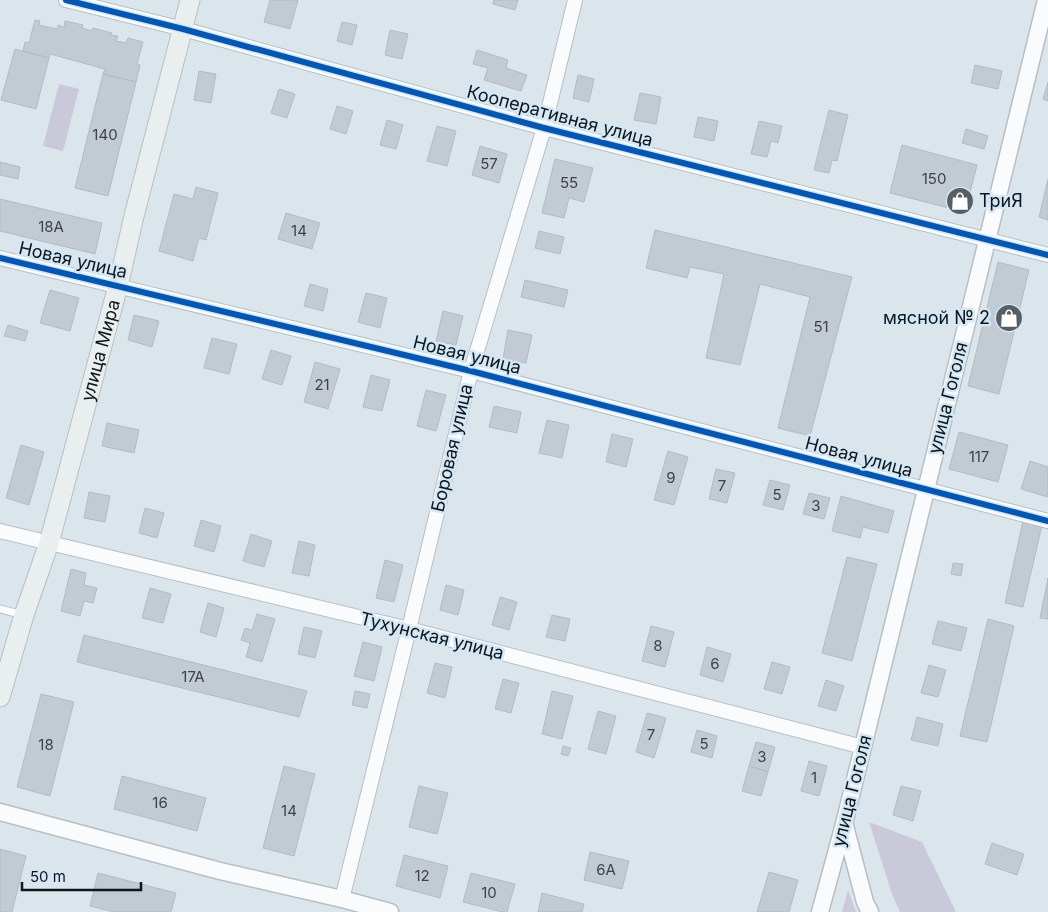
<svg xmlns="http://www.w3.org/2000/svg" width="1048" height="912" font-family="Inter,sans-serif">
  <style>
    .green { fill: #c9c9da }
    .building { fill: #c2cad4; stroke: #b4bbc1 }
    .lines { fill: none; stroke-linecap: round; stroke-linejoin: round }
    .service-casing { stroke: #b7bfc4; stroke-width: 9 }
    .minor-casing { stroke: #b7bfc4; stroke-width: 16 }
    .tertiary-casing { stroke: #b7bfc4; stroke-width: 19 }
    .secondary-casing { stroke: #b7bfc4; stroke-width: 21 }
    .service { stroke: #fafbfc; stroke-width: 7 }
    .minor { stroke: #fafbfc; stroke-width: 14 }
    .tertiary { stroke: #fafbfc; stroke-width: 16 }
    .secondary { stroke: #e9eeef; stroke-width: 19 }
    .cycleway-casing { stroke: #d3e7f4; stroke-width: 9 }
    .cycleway { stroke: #0057b8; stroke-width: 6 }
    .labels { text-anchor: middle; stroke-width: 5; stroke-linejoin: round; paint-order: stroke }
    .number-label { font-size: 15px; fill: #3c4348 }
    .street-label { font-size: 18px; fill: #0f161a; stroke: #d3e7f4 }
    .poi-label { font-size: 18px; fill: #0f161a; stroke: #d3e7f4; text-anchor: start }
  </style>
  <rect width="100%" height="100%" fill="#dbe6ec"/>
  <g class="green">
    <path d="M59,84L79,89L63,151L43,146Z"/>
    <path d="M869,822L922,842L956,912H900L892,894Z"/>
    <path d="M848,890L856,912H842Z"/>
  </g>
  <g class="building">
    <path d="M270,0H298L290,29L264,22Z"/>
    <path d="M494,0H518L515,10L493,4Z"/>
    <path d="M35,20L40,21L39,25L57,29L58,25L64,27L65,21L83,25L82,28L92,31L93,28L112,33L111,35L118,36L116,41L126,43L128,38L143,42L137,64L140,65L136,82L103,74L105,69L50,54L49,58L23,51L25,42L29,43Z"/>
    <path d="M342,22L357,25L352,45L337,41Z"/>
    <path d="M390,30L408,34L402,59L385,55Z"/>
    <path d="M15,49L49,58L36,109L1,100Z"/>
    <path d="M477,50L508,60L506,68L527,75L521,91L484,80L488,68L473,64Z"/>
    <path d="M975,65L1002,71L998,89L971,83Z"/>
    <path d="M199,71L216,74L211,103L194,100Z"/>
    <path d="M103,74L136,82L108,196L75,188Z"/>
    <path d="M578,75L594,79L589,102L573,98Z"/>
    <path d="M1048,82V101L1043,99Z"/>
    <path d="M279,89L295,94L287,118L271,113Z"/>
    <path d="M640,93L661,97L656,124L634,120Z"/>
    <path d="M337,106L353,111L346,134L330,129Z"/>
    <path d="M829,110L848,115L837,161L832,160L829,173L814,170Z"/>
    <path d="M698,117L718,121L714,141L694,137Z"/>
    <path d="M387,120L403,125L396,149L380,145Z"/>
    <path d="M759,121L782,126L778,143L771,141L767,157L751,154Z"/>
    <path d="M437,126L456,131L447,166L427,161Z"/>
    <path d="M966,129L988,136L984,149L962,143Z"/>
    <path d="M902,145L977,165L965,212L890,193Z"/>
    <path d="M480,146L507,154L499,183L472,175Z"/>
    <path d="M555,159L593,168L584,202L569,198L564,218L542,213Z"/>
    <path d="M0,162L20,167L18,179L0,175Z"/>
    <path d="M1048,179V220L1039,217Z"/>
    <path d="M196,187L218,193L206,240L199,238L193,261L159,251L174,194L193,199Z"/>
    <path d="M0,199L102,223L95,254L0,231Z"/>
    <path d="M286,213L320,223L312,249L278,239Z"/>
    <path d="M655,230L852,277L810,436L778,428L810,297L760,284L740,365L706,358L724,274L690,267L687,278L646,268Z"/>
    <path d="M539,231L564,237L560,254L535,248Z"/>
    <path d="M998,262L1029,270L999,394L968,386Z"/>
    <path d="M525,280L568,290L564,307L521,297Z"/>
    <path d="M310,284L328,289L323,311L304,306Z"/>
    <path d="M50,290L79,298L70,331L40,323Z"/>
    <path d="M366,293L387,298L380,328L358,322Z"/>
    <path d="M443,311L463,316L456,345L436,341Z"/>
    <path d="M134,315L159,321L152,347L128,340Z"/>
    <path d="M8,325L28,331L25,341L4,336Z"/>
    <path d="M508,330L532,335L526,363L503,359Z"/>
    <path d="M212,338L237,344L229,374L204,368Z"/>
    <path d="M271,350L291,356L282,385L262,379Z"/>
    <path d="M315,362L340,369L328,409L304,402Z"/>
    <path d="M371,375L390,380L382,411L363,407Z"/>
    <path d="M426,390L446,395L436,431L417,426Z"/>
    <path d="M494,406L521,412L517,433L489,427Z"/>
    <path d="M547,420L569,425L562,458L539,453Z"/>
    <path d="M107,423L139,430L134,453L102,446Z"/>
    <path d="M959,432L1008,445L998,482L949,469Z"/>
    <path d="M612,434L633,439L626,467L606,462Z"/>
    <path d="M21,445L44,452L29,505L6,498Z"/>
    <path d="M668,451L688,457L674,505L654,500Z"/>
    <path d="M1030,461L1048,467V497L1021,489Z"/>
    <path d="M716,469L735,473L727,503L709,499Z"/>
    <path d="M770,480L790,485L783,510L763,505Z"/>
    <path d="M89,492L110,496L105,522L84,518Z"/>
    <path d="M809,493L830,498L824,519L803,514Z"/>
    <path d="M841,496L894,511L888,533L863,527L860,538L832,531Z"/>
    <path d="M145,508L164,513L157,538L139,533Z"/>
    <path d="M201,520L221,526L214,552L194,546Z"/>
    <path d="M1023,521L1042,525L1023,607L1005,603Z"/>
    <path d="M251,534L272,541L264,567L243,561Z"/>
    <path d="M299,541L315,545L309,576L292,573Z"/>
    <path d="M847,557L877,564L852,661L822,653Z"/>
    <path d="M385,560L403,565L394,602L376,598Z"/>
    <path d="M953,563L963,564L961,576L951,574Z"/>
    <path d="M71,569L86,573L84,585L97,588L93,603L84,601L80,616L61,611Z"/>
    <path d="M1048,578V619L1040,618Z"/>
    <path d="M446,585L464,590L458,615L440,610Z"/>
    <path d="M150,588L171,594L163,623L142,618Z"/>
    <path d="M500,597L517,602L509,630L492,625Z"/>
    <path d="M208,603L224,608L216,637L200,632Z"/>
    <path d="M257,614L275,619L262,662L246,657L250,643L241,640L245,628L252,630Z"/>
    <path d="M552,615L570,619L565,641L546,637Z"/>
    <path d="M988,619L1014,626L987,742L960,736Z"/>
    <path d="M938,621L967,628L961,651L932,644Z"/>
    <path d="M651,626L674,632L665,667L642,661Z"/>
    <path d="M304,627L322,631L315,658L298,654Z"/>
    <path d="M84,635L307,691L299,717L77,662Z"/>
    <path d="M363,642L382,647L374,681L354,676Z"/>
    <path d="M707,647L731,654L723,682L700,675Z"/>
    <path d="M772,662L790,667L782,694L764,689Z"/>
    <path d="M435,663L452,667L445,698L427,693Z"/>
    <path d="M929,665L946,670L938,697L921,693Z"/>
    <path d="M503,679L519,683L511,713L495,709Z"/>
    <path d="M826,680L844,686L836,711L818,706Z"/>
    <path d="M355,691L370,694L367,708L352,705Z"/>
    <path d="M552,691L573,696L562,739L542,734Z"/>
    <path d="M41,694L74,702L50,796L17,787Z"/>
    <path d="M598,711L616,716L606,754L588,749Z"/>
    <path d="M647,713L666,718L654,758L636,752Z"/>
    <path d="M917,717L943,724L938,746L911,740Z"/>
    <path d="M697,730L717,736L712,758L691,752Z"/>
    <path d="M756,742L775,747L768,772L749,766Z"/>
    <path d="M563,746L571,748L568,756L561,754Z"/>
    <path d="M809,761L827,766L819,796L801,791Z"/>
    <path d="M284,766L315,774L294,856L263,848Z"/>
    <path d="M749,766L768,772L761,796L742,791Z"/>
    <path d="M122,776L206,798L197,831L114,809Z"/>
    <path d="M419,786L448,793L437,834L409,827Z"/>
    <path d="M901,786L921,791L913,821L893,815Z"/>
    <path d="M992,843L1024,854L1017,875L985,864Z"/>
    <path d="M0,849L26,856L12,912H0Z"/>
    <path d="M590,852L629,861L622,889L584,880Z"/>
    <path d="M404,855L448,866L440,898L396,886Z"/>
    <path d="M769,872L798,880L789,912H757Z"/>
    <path d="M98,873L176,893L171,912H114L90,906Z"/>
    <path d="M471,873L515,884L507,912H503L463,902Z"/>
    <path d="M542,893L584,904L582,912H538Z"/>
  </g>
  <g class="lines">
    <g class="service-casing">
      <path id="service" d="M0,609L24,615"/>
    </g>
    <g class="minor-casing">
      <g id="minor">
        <path d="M66,0L183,29L544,128L1048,255"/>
        <path d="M0,258L471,371L1048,521"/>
        <path d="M0,531L409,629L863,747"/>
        <path d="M342,899L409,629L471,371L544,128L575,0"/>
      </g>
    </g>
    <g class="tertiary-casing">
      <g id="tertiary">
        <path d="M0,812L220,871L342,899L390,912"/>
        <path d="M845,826L865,902L870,912"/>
        <path d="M820,912L844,824L863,747L1046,0"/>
      </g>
    </g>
    <g class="secondary-casing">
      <g id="secondary">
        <path id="s1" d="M0,697L24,615L49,543L118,286L134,216L190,0"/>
      </g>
    </g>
    <use href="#service" class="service"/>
    <use href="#minor" class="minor"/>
    <use href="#tertiary" class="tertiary"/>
    <use href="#secondary" class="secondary"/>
    <g class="cycleway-casing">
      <g id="cycleway">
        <path d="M66,0L183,29L544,128L1048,255"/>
        <path d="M0,258L471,371L1048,521"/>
      </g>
    </g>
    <use href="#cycleway" class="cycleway"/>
  </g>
  <defs>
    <g id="shop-disc" transform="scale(1.4375)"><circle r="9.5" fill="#565f64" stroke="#d3e7f4"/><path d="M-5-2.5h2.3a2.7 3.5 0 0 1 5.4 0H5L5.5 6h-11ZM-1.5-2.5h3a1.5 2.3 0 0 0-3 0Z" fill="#fff"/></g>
  </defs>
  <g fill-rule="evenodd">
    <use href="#shop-disc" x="960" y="201"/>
    <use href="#shop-disc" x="1009" y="318"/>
  </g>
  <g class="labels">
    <g class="number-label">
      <text x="105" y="140">140</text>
      <text x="489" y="169">57</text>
      <text x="934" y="184">150</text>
      <text x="569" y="188">55</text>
      <text x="51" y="232">18А</text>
      <text x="299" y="236">14</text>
      <text x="821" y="332">51</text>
      <text x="322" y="390">21</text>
      <text x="979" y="462">117</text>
      <text x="671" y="483">9</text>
      <text x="722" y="491">7</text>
      <text x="777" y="500">5</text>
      <text x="816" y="511">3</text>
      <text x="658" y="651">8</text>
      <text x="715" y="669">6</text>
      <text x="193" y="682">17А</text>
      <text x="651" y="740">7</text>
      <text x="704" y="749">5</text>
      <text x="46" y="750">18</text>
      <text x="762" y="762">3</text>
      <text x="814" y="783">1</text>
      <text x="160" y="808">16</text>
      <text x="289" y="816">14</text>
      <text x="606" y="875">6А</text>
      <text x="422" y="881">12</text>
      <text x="489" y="898">10</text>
    </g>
    <g class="street-label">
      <text transform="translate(560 116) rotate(15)" y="6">Кооперативная улица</text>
      <text transform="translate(73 260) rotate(13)" y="6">Новая улица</text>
      <text dy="6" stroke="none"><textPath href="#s1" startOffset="361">улица Мира</textPath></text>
      <text transform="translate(467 355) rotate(14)" y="6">Новая улица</text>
      <text transform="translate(948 398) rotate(-76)" y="6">улица Гоголя</text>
      <text transform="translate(452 448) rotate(-77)" y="6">Боровая улица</text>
      <text transform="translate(859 457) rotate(15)" y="6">Новая улица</text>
      <text transform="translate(432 636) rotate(14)" y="6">Тухунская улица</text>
      <text transform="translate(852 791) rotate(-76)" y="6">улица Гоголя</text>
    </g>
    <g class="poi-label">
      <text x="979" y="207">ТриЯ</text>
      <text x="990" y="324" text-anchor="end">мясной № 2</text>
    </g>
  </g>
  <path d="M22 882v8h119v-8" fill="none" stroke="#0f161a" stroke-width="2.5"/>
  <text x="30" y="882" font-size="15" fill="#0f161a" stroke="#d3e7f4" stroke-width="4" paint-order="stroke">50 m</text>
</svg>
